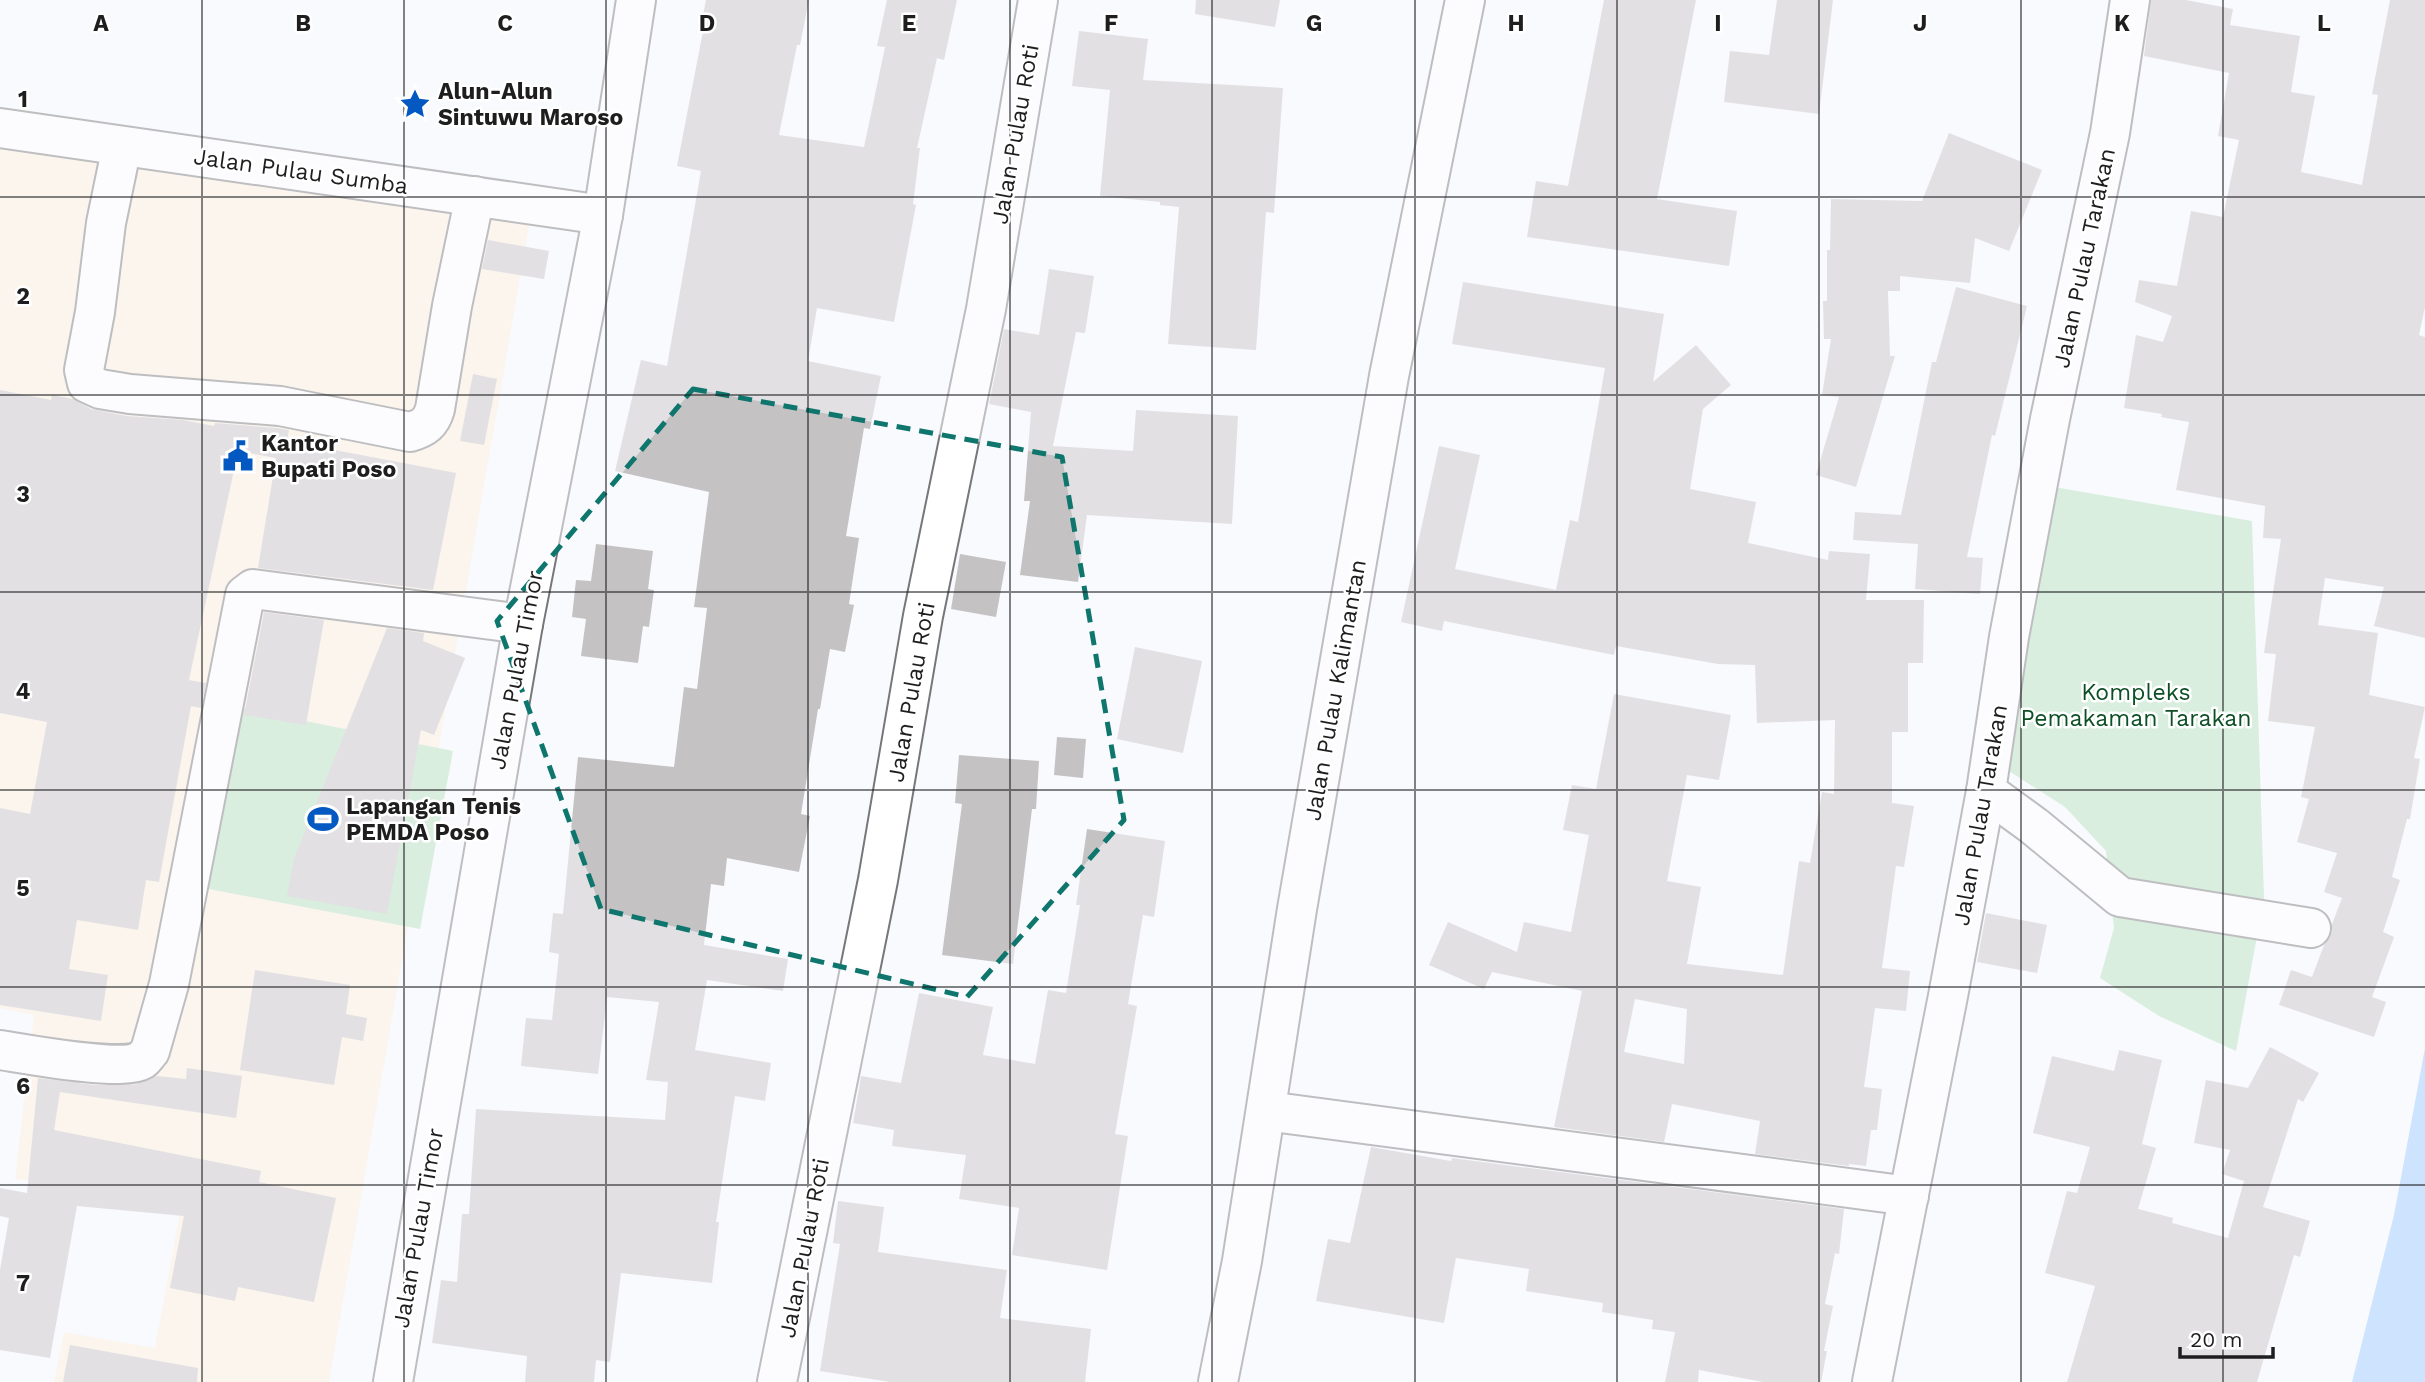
<svg xmlns="http://www.w3.org/2000/svg" width="2425" height="1382" font-family="'Work Sans',sans-serif">
  <style>
    .commercial { fill: #fcefdb }
    .green { fill: #b2e0ba }
    .water { fill: #99cbfe }
    .building { fill: #c5c2c4; fill-rule: evenodd }
    .lines { fill: none; stroke-linecap: round; stroke-linejoin: round }
    .minor-casing { stroke: #767779; stroke-width: 42 }
    .minor { stroke: #fff; stroke-width: 38 }
    .marked { fill: none; stroke: #0f766e; stroke-width: 5; stroke-dasharray: 14 9; stroke-linejoin: round }
    .grid { fill: none; stroke: #1e1e1f; stroke-width: 2; stroke-opacity: 0.55 }
    .labels { text-anchor: middle; stroke-width: 5; stroke-linejoin: round; paint-order: stroke }
    .poi-label { font-size: 23px; font-weight: bold; fill: #1e1e1f; stroke: #fff; text-anchor: start }
    .street-label { font-size: 23px; fill: #1e1e1f; stroke: #fff }
    .park-label { font-size: 23px; fill: #0d4f24; stroke: #fff }
    .grid-label { font-size: 23px; text-anchor: middle; font-weight: bold; fill: #1e1e1f; stroke: #fff; stroke-width: 5; stroke-linejoin: round; paint-order: stroke }
  </style>
  <rect width="100%" height="100%" fill="#f9fafd"/>
  <path class="commercial" d="M0,147L530,220L329,1382H54L64,1332L155,1348L183,1196L15,1179L34,1015L0,1008Z"/>
  <g class="green">
    <path d="M2048,486L2252,521L2264,898L2236,1051L2159,1016L2100,978L2114,928L2106,851L2065,807L2001,766Z"/>
    <path d="M227,705L453,751L420,929L193,886Z"/>
  </g>
  <path class="water" d="M2425,1048V1382H2352L2394,1215Z"/>
  <g class="building">
    <path d="M706,0H809L800,45H797L779,135L864,147L885,47L877,46L887,0H957L944,60L937,58L917,148H920L913,204L916,205L894,322L817,308L808,361L881,376L870,429L864,428L846,536L859,538L849,604L854,605L845,652L830,649L820,709H818L801,814L810,816L799,872L727,858L724,886L711,884L704,945L788,959L783,991L707,980L695,1050L771,1063L765,1101L735,1096L716,1222H719L712,1283L621,1273L610,1362L596,1360L594,1382H525L527,1356L432,1343L441,1280L457,1282L462,1214H469L476,1109L665,1120L668,1082L646,1080L659,1002L607,997L598,1074L521,1066L526,1018L552,1020L559,954L549,952L553,913L563,914L578,757L674,767L684,687L697,689L707,608L694,607L709,492L615,471L641,360L667,366L701,171L677,166L704,26L701,25Z"/>
    <path d="M1196,0H1280L1275,27L1195,14Z"/>
    <path d="M1604,0H1696L1657,199L1737,211L1729,266L1527,237L1536,181L1568,186Z"/>
    <path d="M1777,0H1833L1819,114L1724,102L1730,51L1769,55Z"/>
    <path d="M2151,0H2186L2233,9L2230,25L2300,36L2291,92L2315,96L2301,172L2362,185L2378,95L2372,94L2390,0H2425V307L2419,335L2425,337V638L2374,626L2384,587L2325,578L2318,625L2378,633L2369,695L2425,707L2414,758L2420,759L2410,819H2407L2392,877L2400,880L2383,932L2394,937L2372,997L2386,1002L2374,1037L2279,1005L2291,970L2312,977L2324,945L2332,932V924L2342,898L2324,892L2337,853L2297,842L2309,799L2301,797L2315,727L2268,721L2276,654L2264,653L2281,539L2263,538L2265,506L2176,490L2189,422L2161,417L2162,414L2124,408L2136,335L2163,342L2172,316L2135,302L2139,280L2177,286L2191,211L2223,217L2239,140L2218,136L2229,73L2144,56Z"/>
    <path d="M1079,31L1148,39L1143,80L1283,88L1274,213L1266,212L1256,350L1168,344L1179,207L1160,205V202L1100,196L1110,90L1072,86Z"/>
    <path d="M1949,133L2042,170L2009,251L1975,238L1970,283L1900,276V291H1888L1890,356H1895L1856,487L1816,475L1839,397L1822,395L1831,339H1824L1823,301H1827V250H1830L1831,199L1922,201Z"/>
    <path d="M488,240L549,251L544,279L482,269Z"/>
    <path d="M1049,269L1094,276L1085,333L1076,332L1053,446L1133,451L1136,410L1238,416L1232,524L1087,515L1078,582L1020,575L1030,501H1024L1031,412L989,404L1004,329L1039,335Z"/>
    <path d="M1463,282L1664,314L1653,382L1696,345L1731,385L1703,409L1690,489L1756,502L1748,543L1828,560L1829,551L1870,554L1866,600H1924L1923,663H1908V732H1892V803L1914,806L1904,867L1896,866L1882,968L1910,971L1906,1011L1875,1008L1864,1087L1882,1089L1877,1130H1871L1866,1166L1849,1164V1166L1755,1154L1760,1121L1672,1104L1664,1142L1554,1127L1582,991L1492,972L1484,989L1429,965L1448,922L1517,952L1524,922L1571,932L1589,835L1563,830L1572,785L1596,789L1614,694L1731,715L1719,780L1687,775L1667,881L1701,887L1687,964L1783,975L1799,861L1810,863L1822,792L1834,794L1835,720L1757,723L1755,665L1718,664L1616,646L1614,655L1444,621L1442,631L1401,622L1439,446L1480,455L1455,569L1556,590L1570,520L1578,522L1605,368L1452,344ZM1635,999L1687,1009L1684,1064L1624,1052Z"/>
    <path d="M1956,287L2027,306L1995,436L1992,435L1967,557L1983,558L1980,594L1915,589L1918,544L1853,540L1855,512L1901,515L1932,362H1936Z"/>
    <path d="M473,374L497,379L484,445L460,441Z"/>
    <path d="M0,390L51,400L52,395L73,399L91,409L127,416L183,420L214,426L215,423L277,428L289,430L287,441L456,473L433,590L258,568L276,458L238,451L189,680L206,683L201,708L191,706L159,882L146,880L138,930L77,920L69,969L108,975L101,1021L0,1005V808L30,814L47,722L0,713Z"/>
    <path d="M596,544L653,551L648,589L654,590L649,627L643,626L638,663L581,656L586,619L572,617L576,580L591,581Z"/>
    <path d="M960,554L1006,562L996,617L951,609Z"/>
    <path d="M264,612L324,620L306,725L244,715Z"/>
    <path d="M387,628L424,633L423,641L465,658L434,735L421,730L387,914L287,896L294,859Z"/>
    <path d="M1135,647L1202,661L1183,753L1117,739Z"/>
    <path d="M1057,737L1086,739L1083,778L1054,775Z"/>
    <path d="M959,755L1039,761L1036,809H1032L1013,964L942,955L962,804L955,803Z"/>
    <path d="M1087,829L1165,841L1154,917L1143,915L1128,1004L1137,1006L1115,1134L1128,1136L1107,1270L1012,1255L1019,1208L959,1199L966,1155L892,1146L894,1130L853,1123L861,1076L901,1083L919,993L993,1007L983,1055L1035,1064L1048,990L1066,993L1080,905H1076Z"/>
    <path d="M1986,913L2047,925L2037,973L1977,962Z"/>
    <path d="M255,970L350,985L346,1014L367,1018L363,1041L342,1037L334,1085L240,1070Z"/>
    <path d="M2270,1047L2319,1073L2303,1102L2298,1099L2263,1207L2310,1221L2300,1257L2294,1255L2257,1382H2067L2095,1286L2045,1273L2067,1191L2077,1193L2090,1147L2033,1133L2052,1056L2114,1071L2119,1050L2162,1060L2142,1144L2156,1148L2138,1209L2173,1218L2172,1223L2228,1238L2244,1181L2222,1174L2230,1150L2194,1143L2206,1080L2248,1088Z"/>
    <path d="M187,1068L242,1076L236,1118L60,1092L54,1130L261,1171L259,1182L336,1198L314,1302L238,1287L235,1301L170,1288L184,1216L77,1206L50,1358L0,1350V1270L9,1218L0,1216V1188L27,1193L38,1078L94,1085H133L157,1076L186,1079Z"/>
    <path d="M1371,1147L1451,1161L1452,1158L1844,1209L1839,1254L1835,1253L1825,1304L1833,1306L1824,1351H1827L1821,1382H1763L1699,1370L1698,1382H1665L1675,1332L1652,1329L1653,1320L1602,1312L1603,1303L1526,1291L1529,1269L1456,1258L1444,1323L1316,1301L1328,1239L1350,1243Z"/>
    <path d="M838,1201L884,1207L878,1252L1007,1270L1000,1318L1091,1329L1085,1382H890L820,1371L840,1244L833,1243Z"/>
    <path d="M70,1345L198,1368L197,1382H63Z"/>
  </g>
  <g class="lines">
    <g class="minor-casing">
      <g id="minor">
        <path d="M0,128L603,215"/>
        <path d="M122,146L106,223L95,312L84,370L87,383L100,389L130,394L280,406L410,432C424,428 431,423 435,409L452,306L475,196"/>
        <path d="M1986,791L2034,826L2120,897L2311,928"/>
        <path d="M0,1050C26,1054 123,1072 142,1060C145,1058 147,1054 150,1051L169,984L245,595L253,589L523,624"/>
        <path d="M1266,1111L1909,1196"/>
        <path d="M393,1382L523,624L603,215L636,0"/>
        <path d="M777,1382L878,880L923,616L986,309L1038,0"/>
        <path d="M1218,1382L1242,1261L1297,909L1389,376L1465,0"/>
        <path d="M1872,1382L1948,996L1986,791L2009,637L2050,419L2110,133L2130,0"/>
      </g>
    </g>
    <use href="#minor" class="minor"/>
  </g>
  <path d="M0 0H2425V1382H0ZM693,389L1062,457L1124,820L967,997L601,909L497,621Z" fill="#f9fafd" fill-opacity=".55" fill-rule="evenodd"/>
  <path class="marked" d="M693,389L1062,457L1124,820L967,997L601,909L497,621Z"/>
  <path class="grid" d="M202,0V1382M404,0V1382M606,0V1382M808,0V1382M1010,0V1382M1212,0V1382M1415,0V1382M1617,0V1382M1819,0V1382M2021,0V1382M2223,0V1382M0,197H2425M0,395H2425M0,592H2425M0,790H2425M0,987H2425M0,1185H2425"/>
  <defs>
    <g id="sight-bare" transform="scale(2.415)"><path d="M0-6L1.8-2.2L6-1.7L2.9 1.2L3.7 5.4L0 3.3L-3.7 5.4L-2.9 1.2L-6-1.7L-1.8-2.2Z" fill="#0358c2" stroke="#fff" stroke-width="2.5" paint-order="stroke"/></g>
    <g id="civic-bare" transform="scale(2.415)"><path d="M-.6-6.5H3V-4.5H.6V-3L4-1V1h2V6H-6V1h2V-1L-.6-3ZM-1.2 2.5V6h2.4V2.5Z" fill="#0358c2" stroke="#fff" stroke-width="2.5" paint-order="stroke"/></g>
    <g id="stadium-bare" transform="scale(2.415)"><path d="M0-5a6.5 5 0 1 0 0 10a6.5 5 0 1 0 0-10ZM-3.5-1.8h7v3.6h-7Z" fill="#0358c2" stroke="#fff" stroke-width="2.5" paint-order="stroke"/></g>
  </defs>
  <g fill-rule="evenodd">
    <use href="#sight-bare" x="415" y="104"/>
    <use href="#civic-bare" x="238" y="456"/>
    <use href="#stadium-bare" x="323" y="819"/>
  </g>
  <g class="labels">
    <g class="poi-label">
      <text x="438" y="99">Alun-Alun<tspan x="438" dy="26">Sintuwu Maroso</tspan></text>
      <text x="261" y="451">Kantor<tspan x="261" dy="26">Bupati Poso</tspan></text>
      <text x="346" y="814">Lapangan Tenis<tspan x="346" dy="26">PEMDA Poso</tspan></text>
    </g>
    <g class="street-label">
      <text transform="translate(1015 134) rotate(-80)" y="8">Jalan Pulau Roti</text>
      <text transform="translate(301 171) rotate(8)" y="8">Jalan Pulau Sumba</text>
      <text transform="translate(2084 258) rotate(-78)" y="8">Jalan Pulau Tarakan</text>
      <text transform="translate(516 670) rotate(-79)" y="8">Jalan Pulau Timor</text>
      <text transform="translate(1335 690) rotate(-80)" y="8">Jalan Pulau Kalimantan</text>
      <text transform="translate(911 692) rotate(-80)" y="8">Jalan Pulau Roti</text>
      <text transform="translate(1980 815) rotate(-80)" y="8">Jalan Pulau Tarakan</text>
      <text transform="translate(418 1228) rotate(-80)" y="8">Jalan Pulau Timor</text>
      <text transform="translate(804 1248) rotate(-79)" y="8">Jalan Pulau Roti</text>
    </g>
    <g class="park-label">
      <text x="2136" y="700">Kompleks<tspan x="2136" dy="26">Pemakaman Tarakan</tspan></text>
    </g>
  </g>
  <g class="grid-label">
    <text x="101" y="31">A</text>
    <text x="303" y="31">B</text>
    <text x="505" y="31">C</text>
    <text x="707" y="31">D</text>
    <text x="909" y="31">E</text>
    <text x="1111" y="31">F</text>
    <text x="1314" y="31">G</text>
    <text x="1516" y="31">H</text>
    <text x="1718" y="31">I</text>
    <text x="1920" y="31">J</text>
    <text x="2122" y="31">K</text>
    <text x="2324" y="31">L</text>
    <text x="23" y="107">1</text>
    <text x="23" y="304">2</text>
    <text x="23" y="502">3</text>
    <text x="23" y="699">4</text>
    <text x="23" y="896">5</text>
    <text x="23" y="1094">6</text>
    <text x="23" y="1291">7</text>
  </g>
  <path d="M2180 1347v10h93v-10" fill="none" stroke="#1e1e1f" stroke-width="3.5"/>
  <text x="2190" y="1347" font-size="21" fill="#1e1e1f" stroke="#ffffff" stroke-width="5" paint-order="stroke">20 m</text>
</svg>
